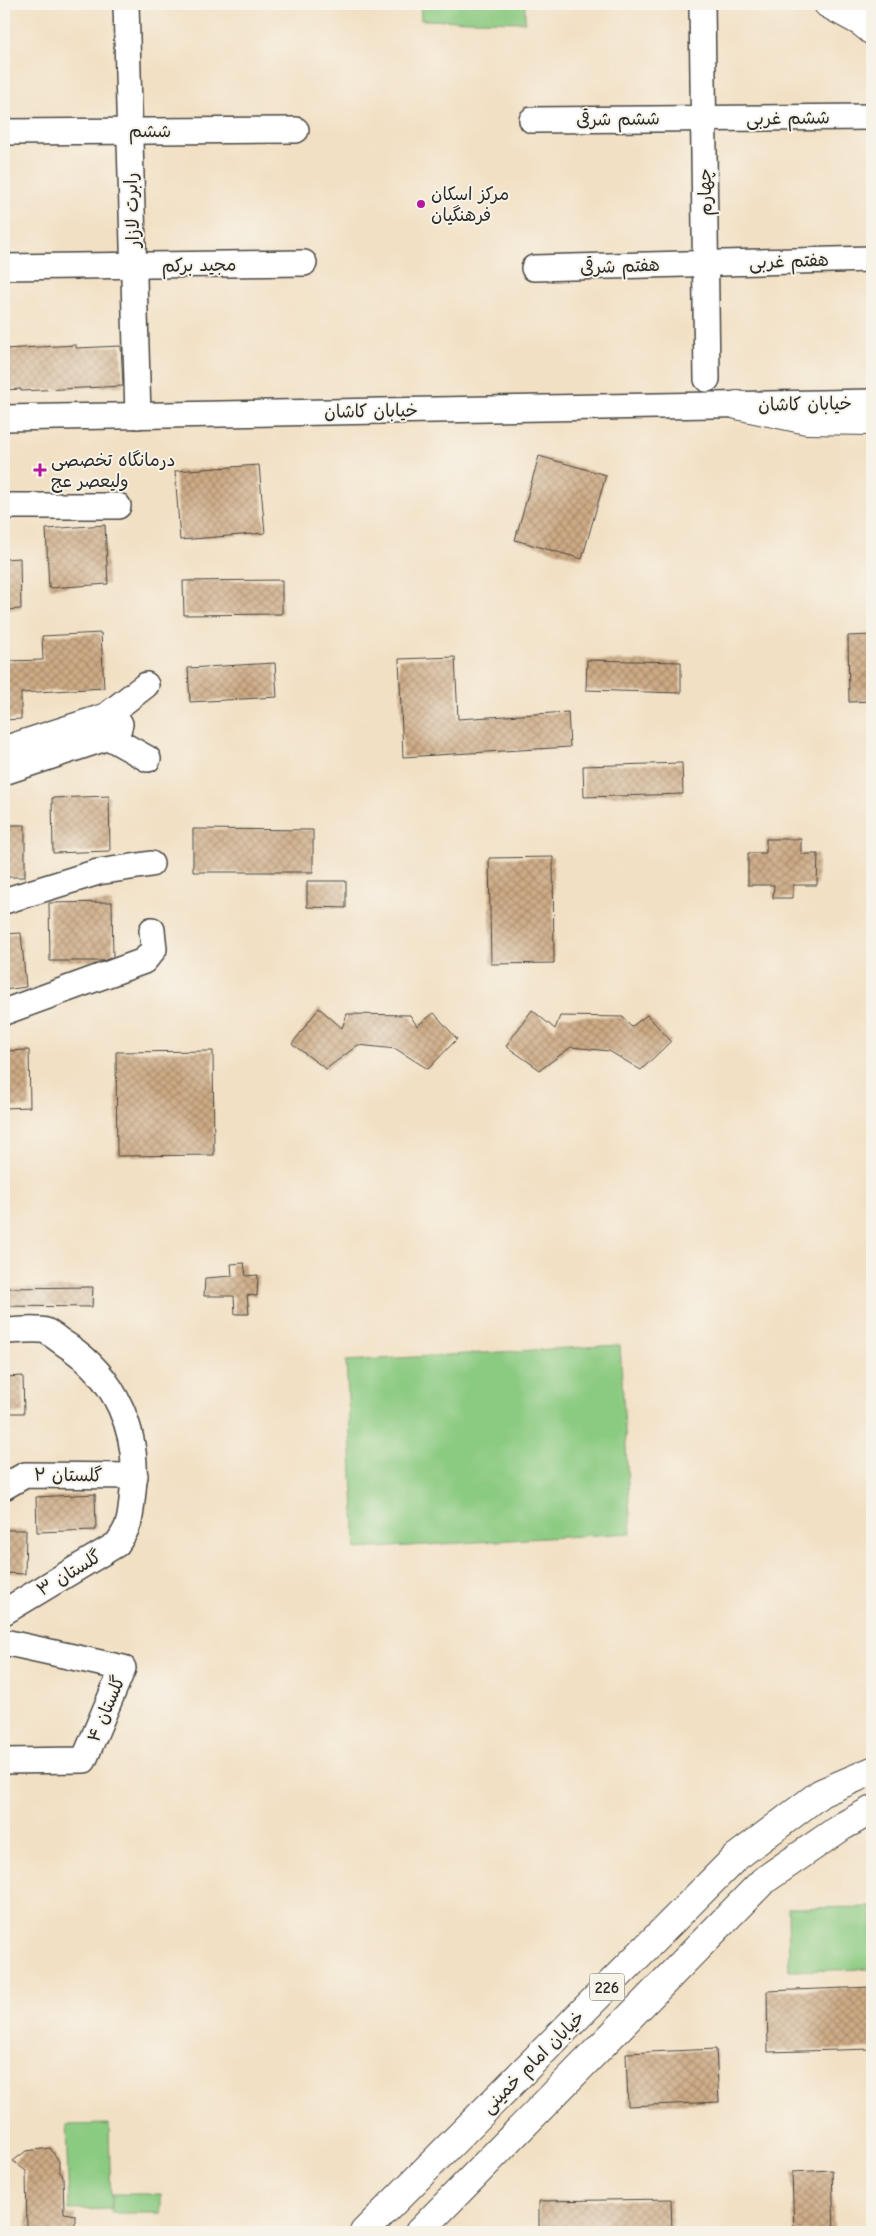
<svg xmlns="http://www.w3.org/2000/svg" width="876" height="2236" font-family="'Comic Neue','Playpen Sans Arabic',sans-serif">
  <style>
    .park { fill: #8bca81; stroke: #5b7a56 }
    .building { fill: url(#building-cross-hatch) }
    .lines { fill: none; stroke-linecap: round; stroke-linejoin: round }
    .minor-casing { stroke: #494642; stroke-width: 28 }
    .major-casing { stroke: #494642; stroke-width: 30 }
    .minor { stroke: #fff; stroke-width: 25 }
    .major { stroke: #fff; stroke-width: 28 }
    .poi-dot { fill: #b5179e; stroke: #f7f3e8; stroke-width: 2 }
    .labels { text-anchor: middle; stroke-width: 4; stroke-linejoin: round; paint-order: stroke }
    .shield { fill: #f7f3e8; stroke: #686764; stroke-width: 1 }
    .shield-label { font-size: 16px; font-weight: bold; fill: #2b2b2b }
    .street-label { font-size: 18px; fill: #2b2b2b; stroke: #f7f3e8 }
    .poi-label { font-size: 18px; fill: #2b2b2b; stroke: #f7f3e8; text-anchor: start }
  </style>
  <defs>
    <pattern id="building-cross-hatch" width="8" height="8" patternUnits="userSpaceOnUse" patternTransform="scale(1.25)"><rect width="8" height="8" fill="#ceab85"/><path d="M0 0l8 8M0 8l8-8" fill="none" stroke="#a78b6d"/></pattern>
  </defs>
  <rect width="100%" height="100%" fill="#f7f3e8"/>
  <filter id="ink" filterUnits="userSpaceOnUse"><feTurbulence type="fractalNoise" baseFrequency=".02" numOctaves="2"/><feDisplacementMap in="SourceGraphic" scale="10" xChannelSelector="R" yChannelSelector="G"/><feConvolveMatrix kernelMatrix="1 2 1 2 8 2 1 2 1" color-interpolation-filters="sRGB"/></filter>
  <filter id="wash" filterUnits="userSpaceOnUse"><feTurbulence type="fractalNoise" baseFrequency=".0096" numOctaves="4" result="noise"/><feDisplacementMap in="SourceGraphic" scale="20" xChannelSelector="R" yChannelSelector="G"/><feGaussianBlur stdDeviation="1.12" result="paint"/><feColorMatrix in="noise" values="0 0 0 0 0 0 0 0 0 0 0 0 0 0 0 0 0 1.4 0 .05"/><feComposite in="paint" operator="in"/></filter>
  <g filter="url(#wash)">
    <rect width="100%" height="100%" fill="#f2e0c4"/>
    <g class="park">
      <path d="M420,4H525V22L421,20Z"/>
      <path d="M620,1345L631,1533L356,1549L346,1361Z"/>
      <path d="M872,1907V1969L789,1971L788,1908Z"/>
      <path d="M109,2124L111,2209L69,2210L66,2125Z"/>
      <rect x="112" y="2194" width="49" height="19"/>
    </g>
    <g id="blocks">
      <g class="building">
        <path d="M76,345V348L121,346L123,386L21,391V389L4,390V349Z"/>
        <path d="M539,456L606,475L582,559L515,540Z"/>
        <path d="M259,465L265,533L180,540L175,471Z"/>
        <path d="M105,525L108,584L49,588L46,529Z"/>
        <path d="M20,558L21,609L4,610V559Z"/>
        <path d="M282,580V614L184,615L183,581Z"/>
        <path d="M101,633L104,688L21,693V719L4,720V661L43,660L42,636Z"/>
        <path d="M872,635V701L849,702L848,636Z"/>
        <path d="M455,657L458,719L568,712L570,747L403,757L399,659Z"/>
        <path d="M587,660L681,662V693L586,690Z"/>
        <path d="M275,663L277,697L190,702L188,668Z"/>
        <path d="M682,763L683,794L584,797L583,766Z"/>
        <path d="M109,796L110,851L53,853L52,798Z"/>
        <rect x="4" y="825" width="21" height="52"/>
        <path d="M193,829L313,830V872H193Z"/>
        <path d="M766,839H801V854H818L817,885H793V898H773L774,885H748V853H766Z"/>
        <path d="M553,857L554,963L491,964L489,858Z"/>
        <path d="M307,881H346V908L307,907Z"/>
        <path d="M112,902L113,957L103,961H50L49,903Z"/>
        <path d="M21,933L26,987L4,990V934Z"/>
        <path d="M319,1008L342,1028L347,1014L410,1015L417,1026L434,1013L457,1039L428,1069L396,1049L358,1045L326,1069L292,1044Z"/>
        <path d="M532,1010L555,1029L560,1016L623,1017L631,1027L647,1015L671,1041L641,1070L609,1051L571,1047L540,1070L506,1046Z"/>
        <path d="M29,1050L30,1107L4,1108V1051Z"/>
        <path d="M213,1051L214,1155L117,1156L116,1052Z"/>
        <path d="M244,1263L246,1276L258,1275L257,1296L247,1295L249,1314H235L234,1296H204L205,1278L232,1276L231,1264Z"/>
        <path d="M93,1287L92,1307L4,1306V1288Z"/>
        <path d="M23,1376L24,1413H4V1377Z"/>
        <path d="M95,1494L96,1530L37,1532L36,1497Z"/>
        <path d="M4,1530H26L25,1574L4,1573Z"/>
        <path d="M872,1987V2049L768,2052L767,1991Z"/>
        <path d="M716,2049L719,2102L628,2106L626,2053Z"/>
        <path d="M50,2148L59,2161V2171L63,2176L64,2213L75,2215V2232H27L26,2171L13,2161L26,2151Z"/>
        <path d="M832,2170L834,2232H794L792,2172Z"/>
        <path d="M671,2199L672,2232H539V2201Z"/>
      </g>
    </g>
  </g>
  <g filter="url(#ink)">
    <use href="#blocks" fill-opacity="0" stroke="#494642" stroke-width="1"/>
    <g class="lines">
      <g class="minor-casing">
        <g id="minor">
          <path d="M126,4L138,416"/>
          <path d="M702,4L707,379"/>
          <path d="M532,120L872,117"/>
          <path d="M4,132L296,130"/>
          <path d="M4,267L304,263"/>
          <path d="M534,268L872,259"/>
          <path d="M4,418L872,402"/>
          <path d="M4,506H118"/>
          <path d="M109,737L148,759"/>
          <path d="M4,749L106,716L146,685"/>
          <path d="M4,772L109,737L118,731L120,724L116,718L106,716"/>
          <path d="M4,901L98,872L151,864"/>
          <path d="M4,1012L144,961L154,949L152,930"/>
          <path d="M4,1331C14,1331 37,1328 46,1331C52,1334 59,1340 65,1344C115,1376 140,1432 133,1491C130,1517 132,1523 117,1544L4,1612"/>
          <path d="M4,1487L25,1475L135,1476"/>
          <path d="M4,1642L123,1668L84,1760L4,1761"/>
        </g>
      </g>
      <g class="major-casing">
        <g id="major">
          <path d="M828,4L861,22L872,31"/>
          <path d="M737,405L807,420L872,421"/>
          <path d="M364,2232L735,1858L821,1793L872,1771"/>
          <path d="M419,2232L763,1881L843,1826L872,1810"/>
        </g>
      </g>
      <use href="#minor" class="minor"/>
      <use href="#major" class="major"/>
    </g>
  </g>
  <g class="poi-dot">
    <circle cx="421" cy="204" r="5"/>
    <path d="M37.5 462.5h5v5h5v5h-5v5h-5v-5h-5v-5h5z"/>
  </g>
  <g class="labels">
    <rect class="shield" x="589.5" y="1973.5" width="35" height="27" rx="4"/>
    <g class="shield-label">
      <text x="607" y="1993">226</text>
    </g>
    <g class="street-label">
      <text transform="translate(788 118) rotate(-1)" y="6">ششم غربی</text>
      <text transform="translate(618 119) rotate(-1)" y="6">ششم شرقی</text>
      <text x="150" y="137">ششم</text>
      <text transform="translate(705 192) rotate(-91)" y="6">چهارم</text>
      <text transform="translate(132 210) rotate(-92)" y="6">رابرت لازار</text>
      <text transform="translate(789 261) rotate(-2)" y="6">هفتم غربی</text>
      <text transform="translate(199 265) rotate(-1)" y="6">مجید برکم</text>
      <text transform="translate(620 266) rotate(-2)" y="6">هفتم شرقی</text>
      <text transform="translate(805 404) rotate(-1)" y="6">خیابان کاشان</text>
      <text transform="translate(371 411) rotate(-1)" y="6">خیابان کاشان</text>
      <text transform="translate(68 1475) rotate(1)" y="6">گلستان ۲</text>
      <text transform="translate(69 1573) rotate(-31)" y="6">گلستان ۳</text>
      <text transform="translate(106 1709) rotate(-67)" y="6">گلستان ۴</text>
      <text transform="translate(533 2062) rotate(-45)" y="6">خیابان امام خمینی</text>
    </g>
    <g class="poi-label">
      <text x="431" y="200">مرکز اسکان<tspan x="431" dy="21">فرهنگیان</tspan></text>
      <text x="51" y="466">درمانگاه تخصصی<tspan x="51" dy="21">ولیعصر عج</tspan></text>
    </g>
  </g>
  <rect width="876" height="2236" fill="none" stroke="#f7f3e8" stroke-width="20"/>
</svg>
